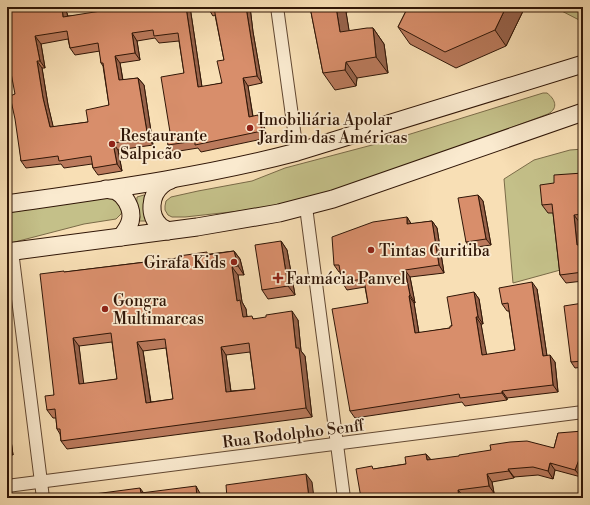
<svg xmlns="http://www.w3.org/2000/svg" width="590" height="505" font-family="'Libre Bodoni',serif">
  <style>
    .green { fill: #c4c089; stroke: #7a6b48 }
    .lines { fill: none; stroke-linecap: round; stroke-linejoin: round }
    .street-casing { stroke: #624832; stroke-width: 14 }
    .secondary-casing { stroke: #301607; stroke-width: 19 }
    .street { stroke: #faeacf; stroke-width: 12 }
    .secondary { stroke: #faeacf; stroke-width: 17 }
    .wall { fill: #ba7a5c; stroke: #301607; fill-rule: evenodd }
    .shaded-wall { fill: #97634b; stroke: #301607 }
    .building { fill: #d88e6b; stroke: #301607; fill-rule: evenodd }
    .poi-dot { fill: #8f2418; stroke: #faeacf; stroke-width: 1.5 }
    .labels { text-anchor: middle; stroke-width: 3.5; stroke-linejoin: round; paint-order: stroke }
    .poi-label { font-size: 16px; fill: #301607; stroke: #faeacf; text-anchor: start }
    .street-label { font-size: 16px; fill: #301607; stroke: #faeacf }
  </style>
  <rect width="100%" height="100%" fill="#f8dfb5"/>
  <filter id="stains"><feTurbulence type="fractalNoise" baseFrequency=".005" numOctaves="4"/><feColorMatrix values="0 0 0 0 .2 0 0 0 0 .09 0 0 0 0 .02 0 0 0 .5 -.17"/></filter>
  <radialGradient id="worn" r=".72"><stop offset=".6" stop-color="#630" stop-opacity="0"/><stop offset="1" stop-color="#630" stop-opacity=".3"/></radialGradient>
  <g class="green">
    <path d="M554,7H583V22Z"/>
    <path d="M543,93H547C555,99 559,108 548,114L339,191L258,209L185,217H172L168,215L165,210V206L166,201L171,197L198,191L252,181L285,168L391,140Z"/>
    <path d="M583,149V181L558,212L564,269L513,283L504,179L534,160L570,150Z"/>
    <path d="M144,195L148,199L147,221H137L136,218L137,197Z"/>
    <path d="M110,197L117,201L123,209L121,214L116,219L84,224L7,244V213L93,198Z"/>
  </g>
  <g class="lines">
    <g class="street-casing">
      <g id="street">
        <path d="M277,7L297,152"/>
        <path d="M306,207L344,498"/>
        <path d="M12,251L43,498"/>
        <path d="M7,486L583,412"/>
      </g>
    </g>
    <g class="secondary-casing">
      <g id="secondary">
        <path d="M106,189C109,190 113,190 116,191C120,193 125,198 127,202C135,216 130,226 121,237"/>
        <path d="M7,204C104,190 202,177 297,152L583,64"/>
        <path d="M168,231C165,229 162,228 160,226C148,215 150,195 162,185C164,183 168,181 171,180"/>
        <path d="M7,252L197,227L279,213L333,199L583,112"/>
      </g>
    </g>
    <use href="#street" class="street"/>
    <use href="#secondary" class="secondary"/>
  </g>
  <g class="wall">
    <path d="M42,7H63L67,13L68,16L190,7L202,87L222,83L224,60L215,15L213,16L208,8V7H250L253,32L262,83L248,86L253,116L263,122L267,138L201,152L198,148L173,152L168,145L184,73L179,41L159,43L155,38L137,41L140,60L120,63L123,80L138,78L144,85L153,145L118,150L122,171L98,175L93,168L92,164L64,168L61,164L26,168L21,161L15,94ZM68,39L70,48L75,55L100,51L101,63L103,66L109,105L88,122L53,127L48,105L42,68H45L41,44Z"/>
    <path d="M310,7H374L346,12L349,31L373,28L384,44L388,73L357,78L356,86L335,90L323,73Z"/>
    <path d="M408,7H525L506,46L456,68L410,44L398,27Z"/>
    <path d="M583,173V223H580L582,244H583V281L566,283L560,275L553,213H548L542,205L554,183Z"/>
    <path d="M478,195L483,201L491,245L470,248L466,242Z"/>
    <path d="M407,217L411,224L432,221L437,228L444,273L410,277L415,303H414L419,333L450,328L474,292L479,299L483,324H481L486,355L515,350L509,311H507L502,304L537,289L547,356L555,362L558,392L507,398V400L465,406L462,402L355,418L350,411L368,303L365,287L347,290L342,282L340,272H339L334,265Z"/>
    <path d="M281,241L287,250L295,295L268,299L262,290Z"/>
    <path d="M234,251L240,259L244,275H238L242,302L246,309L247,317L254,319L298,320L301,351L305,356L312,417L67,449L61,441L60,434L57,429L56,418H53L47,410L54,395L65,272ZM112,342L117,379L83,384L79,346ZM166,348L173,399L151,402L143,351ZM250,352L255,389L231,391L226,355Z"/>
    <path d="M583,303V367L575,368L571,362Z"/>
    <path d="M7,411L13,455H7Z"/>
    <path d="M558,433L581,477L555,470L553,479L538,475L514,477V478L492,482L494,493L464,497V498H361L374,469L406,464L426,454L431,460L554,448Z"/>
  </g>
  <g class="shaded-wall">
    <path d="M62,7H63L67,13L69,24L63,17Z"/>
    <path d="M186,7H190L203,94L198,87Z"/>
    <path d="M246,7H250L253,32L262,83L257,76Z"/>
    <path d="M336,7H342L346,12L352,48L340,32Z"/>
    <path d="M506,7H525L506,46L495,30Z"/>
    <path d="M373,28L384,44L388,73L376,57Z"/>
    <path d="M132,33L137,41L140,60L135,53Z"/>
    <path d="M35,36L41,44L45,68L40,61Z"/>
    <path d="M115,56L120,63L124,88L119,80Z"/>
    <path d="M37,61L42,68L48,105L55,134L50,127L43,98Z"/>
    <path d="M346,62L357,78L356,86L345,70Z"/>
    <path d="M138,78L144,85L153,145L148,138Z"/>
    <path d="M243,78L248,86L254,124L249,117Z"/>
    <path d="M258,115L263,122L267,138L262,131Z"/>
    <path d="M113,143L118,150L122,171L117,164Z"/>
    <path d="M478,195L483,201L491,245L486,239Z"/>
    <path d="M574,215L580,223L583,253L577,245Z"/>
    <path d="M407,217L412,225L407,224Z"/>
    <path d="M432,221L437,228L444,273L439,265Z"/>
    <path d="M281,241L287,250L295,295L288,286Z"/>
    <path d="M234,251L240,259L244,275L238,266Z"/>
    <path d="M232,267L238,275L242,302L246,309L248,326L243,317L237,301Z"/>
    <path d="M405,270L410,277L415,303L410,295Z"/>
    <path d="M532,282L537,289L548,363L543,356Z"/>
    <path d="M474,292L479,299L483,324L478,317Z"/>
    <path d="M409,296L414,303L420,340L415,333Z"/>
    <path d="M292,311L298,320L301,351L305,356L312,417L306,408L296,348Z"/>
    <path d="M476,317L481,324L488,362L482,355Z"/>
    <path d="M73,338L79,346L85,393L79,384Z"/>
    <path d="M137,342L143,351L152,411L146,403Z"/>
    <path d="M221,347L226,355L232,400L226,392Z"/>
    <path d="M550,355L555,362L558,392L553,385Z"/>
    <path d="M502,391L507,398V400L502,393Z"/>
    <path d="M7,411L13,455L7,447Z"/>
    <path d="M583,442V470L581,477L575,470Z"/>
    <path d="M426,454L432,461L427,460Z"/>
    <path d="M550,463L555,470L553,479L548,471Z"/>
    <path d="M508,469L514,477V478L509,471Z"/>
    <path d="M306,474L312,482L314,498H309Z"/>
    <path d="M487,474L492,482L494,493L489,486Z"/>
    <path d="M196,486L201,495L202,498H197Z"/>
    <path d="M140,488L146,496L141,493Z"/>
    <path d="M458,490L464,497V498H459Z"/>
  </g>
  <g class="building">
    <path d="M42,7H62L63,17L126,7H186L198,87L222,83L217,61L224,60L214,8H208V7H246L257,76L243,78L249,117L258,115L262,131L195,145V141L168,145L166,133L170,132L161,77L184,73L178,33L154,36L153,30L132,33L135,53L115,56L119,80L138,78L148,138L113,143L117,164L93,168L91,156L59,161L58,156L21,161L15,119L10,96L15,94L7,52V12ZM67,31L70,48L98,43L101,63H103L109,105L86,110L88,122L50,127L43,98L37,61H40L35,36Z"/>
    <path d="M310,7H336L340,32L367,28H373L376,57L346,62L345,70L323,73Z"/>
    <path d="M408,7H506L495,30L445,52L398,27Z"/>
    <path d="M583,173V214L574,215L577,245L583,244V272L560,275L552,204L542,205L540,185L554,183V175Z"/>
    <path d="M478,195L486,239L466,242L458,198Z"/>
    <path d="M407,217V224L432,221L439,265L405,270L410,295L409,296L415,333L450,328V326H452L447,297L474,292L478,317H476L482,355L515,350L508,303L502,304L499,288L532,282L543,356L550,355L553,385L502,391V393L460,398L459,394L350,411L332,309L368,303L364,279L342,282L339,265H334L332,237L373,222Z"/>
    <path d="M281,241L288,286L262,290L255,245Z"/>
    <path d="M234,251L238,266L232,267L237,301L240,300L243,317L252,316L253,319L266,317V315L292,311L296,348H299L306,408L61,441L60,429H57L55,409L47,410L45,396L54,395L40,274L64,271V272L179,258V256L207,252V255ZM111,333L117,379L79,384L73,338ZM165,339L173,399L146,403L137,342ZM249,343L255,389L226,392L221,347Z"/>
    <path d="M583,303V361L571,362L564,306Z"/>
    <path d="M583,431V442L580,457L575,470L550,463L548,471L533,467L508,469L509,471L487,474L489,486L458,490L459,498H413L412,496L401,498H361L356,469L372,466L373,469L406,464L405,457L426,454L427,460L459,456V455L491,450L490,445L510,442L527,441L554,448L558,433Z"/>
    <path d="M306,474L309,498H227L226,485Z"/>
    <path d="M196,486L197,498H64L140,488L141,493Z"/>
  </g>
  <g class="poi-dot">
    <circle cx="250" cy="128" r="4"/>
    <circle cx="112" cy="144" r="4"/>
    <circle cx="371" cy="250" r="4"/>
    <circle cx="234" cy="262" r="4"/>
    <path d="M276 272h4v4h4v4h-4v4h-4v-4h-4v-4h4z"/>
    <circle cx="105" cy="309" r="4"/>
  </g>
  <g class="labels">
    <g class="poi-label">
      <text x="258" y="125">Imobiliária Apolar<tspan x="258" dy="18">Jardim das Américas</tspan></text>
      <text x="120" y="141">Restaurante<tspan x="120" dy="18">Salpicão</tspan></text>
      <text x="379" y="256">Tintas Curitiba</text>
      <text x="226" y="268" text-anchor="end">Girafa Kids</text>
      <text x="286" y="284">Farmácia Panvel</text>
      <text x="113" y="306">Gongra<tspan x="113" dy="18">Multimarcas</tspan></text>
    </g>
    <g class="street-label">
      <text transform="translate(293 433) rotate(-7)" y="6">Rua Rodolpho Senff</text>
    </g>
  </g>
  <rect width="590" height="505" fill="none" stroke="#f8dfb5" stroke-width="24"/>
  <rect x="8" y="8" width="574" height="489" fill="none" stroke="#301607" stroke-width="2"/>
  <rect x="12" y="12" width="566" height="481" fill="none" stroke="#301607"/>
  <rect width="100%" height="100%" filter="url(#stains)"/>
  <rect width="100%" height="100%" fill="url(#worn)"/>
</svg>
